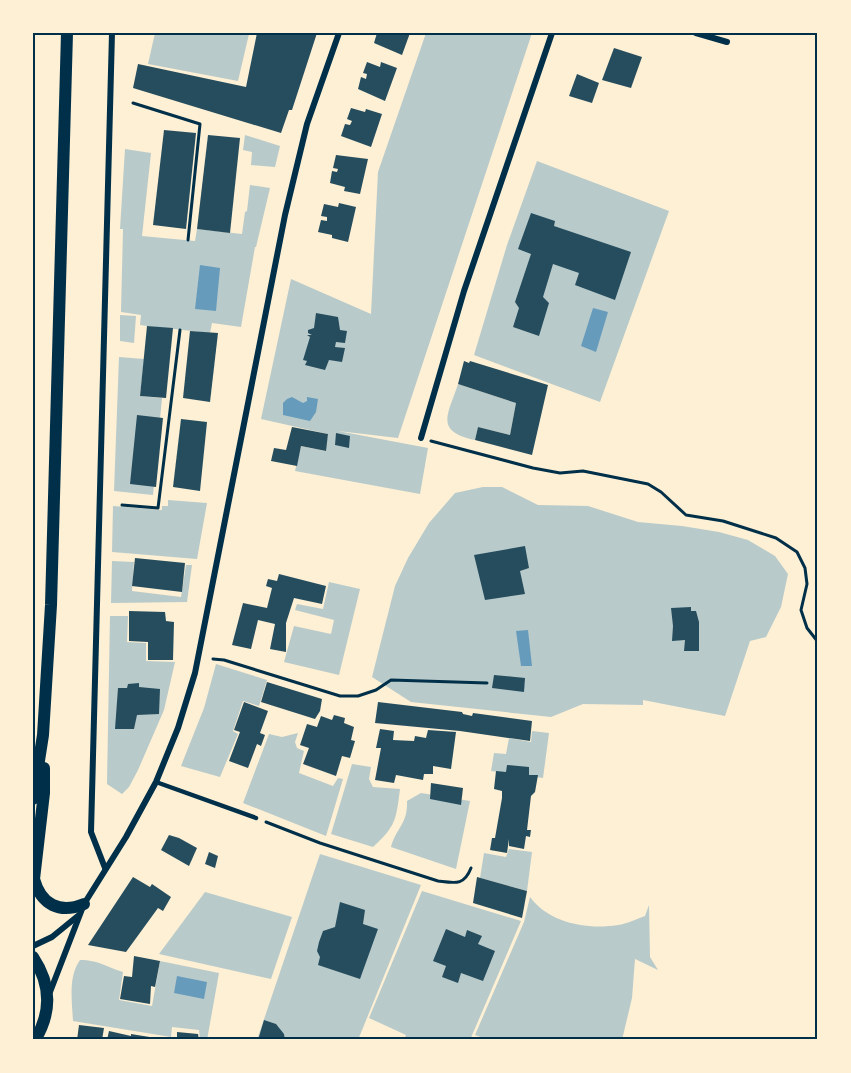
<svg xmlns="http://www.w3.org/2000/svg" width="851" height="1073" font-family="'Crimson Pro',serif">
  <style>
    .green { fill: #b9caca }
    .water { fill: #669bbc }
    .building { fill: #264d5e }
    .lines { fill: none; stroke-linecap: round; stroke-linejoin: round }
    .path { stroke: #003049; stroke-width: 3 }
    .service { stroke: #003049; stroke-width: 4.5 }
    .minor { stroke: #003049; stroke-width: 6 }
    .secondary { stroke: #003049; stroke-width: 12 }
    .neatline { fill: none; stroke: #003049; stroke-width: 2 }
  </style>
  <rect width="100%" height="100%" fill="#fdf0d5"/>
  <g class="green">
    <path d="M155,33L249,34L238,81L148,64Z"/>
    <path d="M426,33H532L398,438L338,431L428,448L420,494L295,471L301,446L325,451L328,434L261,419L291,279L371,314L378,172Z"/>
    <path d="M245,135L280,146L275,167L251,165L252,152L243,150Z"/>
    <path d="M125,149L151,153L142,236L195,241L197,229L242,234L245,212L247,211L250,185L270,188L256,247H255L241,327L212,323L210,333L147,326L140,325L141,315L121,312L123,229H120Z"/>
    <path d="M537,161L669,211L600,402L474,355L507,245Z"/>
    <path d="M120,315L136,316L134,343L120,341Z"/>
    <path d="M119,357L144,359L140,396L162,398L153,495L114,491Z"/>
    <path d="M458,384L516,403L510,435L478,427L475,440C434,431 448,415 458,384Z"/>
    <path d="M483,487H502L538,505L588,506L638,522L682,526L719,532L748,540L775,556L788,574L781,607L766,637L750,641L725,716L643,700V705L583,704L551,717L411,702L372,677L395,586L408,558L429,523L455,493Z"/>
    <path d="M168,500L207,503L197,559L112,552L113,506L162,510V506H168Z"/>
    <path d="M112,561L134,562L132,591L181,597L186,565H192L187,602L111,603Z"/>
    <path d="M329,582L360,589L339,675L284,662L294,626L331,634L334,620L295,610L297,604L323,609Z"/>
    <path d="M110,616H128L127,642L146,643V661L175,662L164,710L138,770L129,787L122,794L107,784Z"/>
    <path d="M216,664L267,680L259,706L243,701L233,731L238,734L220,777L181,766L204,708Z"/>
    <path d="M532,731L549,733L543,778L491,771L494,753L506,754L509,738L531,742Z"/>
    <path d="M298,733L295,742L297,748L304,751L299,773L333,786L338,778L343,779L326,836L243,803L269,734L282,737Z"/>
    <path d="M352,764L371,767L369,779L373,787L400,789C396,820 396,826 373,847L331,834Z"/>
    <path d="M421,793L470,801L456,869L391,847C396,828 408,824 407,801Z"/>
    <path d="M509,849L532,852L527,891L480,878L484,853L506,857Z"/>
    <path d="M320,854L421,885L358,1040H257Z"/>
    <path d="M422,891L521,921L470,1040H404L406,1035L369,1018Z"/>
    <path d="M205,892L292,917L271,979L159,954Z"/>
    <path d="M530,897C549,923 587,930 618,925C627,924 636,919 645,916L649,905L650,957L658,970L635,959L632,998L622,1040H488L475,1035L524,922Z"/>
    <path d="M80,960C99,960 106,967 123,972L119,1000L152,1006L160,961L219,973L207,1040H200L199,1030L172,1027L171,1037L73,1021C72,1001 68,977 80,960Z"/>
  </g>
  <g class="water">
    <path d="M200,265L220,268L216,311L195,309Z"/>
    <path d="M593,308L608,312L596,352L581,346Z"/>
    <path d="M292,397L303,403L307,401V397L318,399L316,412L310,421L283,415V403L287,399Z"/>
    <path d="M528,630L532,666H521L516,631Z"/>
    <path d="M177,976L207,982L204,999L174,993Z"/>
  </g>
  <g class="building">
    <path d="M257,33H317L292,110H289L281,133L133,88L138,64L246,87Z"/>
    <path d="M377,33H410L402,55L374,43Z"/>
    <path d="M614,48L642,57L631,88L602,80Z"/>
    <path d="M367,62L380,67L381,62L397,68L385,101L358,89L361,77L366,79L367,74L363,73Z"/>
    <path d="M577,74L599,83L592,103L569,96Z"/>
    <path d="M351,108L365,112L366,109L382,114L371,147L341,136L345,124L350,125L352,121L347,119Z"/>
    <path d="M164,130L196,133L186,229L153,225Z"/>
    <path d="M208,135L240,138L230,233L197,229Z"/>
    <path d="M336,155L368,159L360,194L344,191L345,187L330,183L332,171L337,172L338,169L333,168Z"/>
    <path d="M339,203L356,207L348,242L332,238V235L318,232L321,220L327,221V217L321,216L324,204L338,207Z"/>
    <path d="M531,213L555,221L554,226L631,252L615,300L575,285L579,273L553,264L543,297L549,303L539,336L513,327L519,308L515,302L531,254L518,249Z"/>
    <path d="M316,313L338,317L340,330L347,331L345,343L336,342L335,347L345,348L342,362L329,360L325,370L305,365L307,361L303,360L310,337L307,335H312L308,333V330L314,328Z"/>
    <path d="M147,326L173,328L166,398L140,396Z"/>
    <path d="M190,331L218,333L210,402L183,398Z"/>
    <path d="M464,361L469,363L470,361L548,385L532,455L475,440L478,427L510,435L516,403L458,384Z"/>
    <path d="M137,415L163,418L156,487L130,484Z"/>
    <path d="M181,419L207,422L200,491L173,487Z"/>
    <path d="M292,427L328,434L326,451L301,446L297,466L271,461L274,448L286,450Z"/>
    <path d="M336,433L350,436L349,448L335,445Z"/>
    <path d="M525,546L529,568L520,571L525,594L485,600L474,555Z"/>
    <path d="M135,558L185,563L182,592L132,586Z"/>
    <path d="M279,574L326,586L322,604L294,598L286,623V652L270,649L275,624L258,620L251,649L232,645L243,603L267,608L272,588L266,586L268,579L277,581Z"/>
    <path d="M691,607V611H696L699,622V651H684L685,640L672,641L673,626L671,608Z"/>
    <path d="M129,611L165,612L166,621L174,622L173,660H148V642L129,641Z"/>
    <path d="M494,675L525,678L524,692L492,688Z"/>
    <path d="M267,682L322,699L320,711L315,719L261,702Z"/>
    <path d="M139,683V687L160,689L159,714L137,715L134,729H115L118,688H127L128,684Z"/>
    <path d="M244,702L268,711L260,733L265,735L261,746L257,744L248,768L229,761L240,732L234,730Z"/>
    <path d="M378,702L462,712L463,714L472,716L473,713L532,721L530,741L460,731L375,723Z"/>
    <path d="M334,715L345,718L344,723L354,727L351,740L355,741L350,758L342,756L336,776L303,764L309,748L300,745L307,724L317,727L321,716L332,720Z"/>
    <path d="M380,729L394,731L393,740L414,741L415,736L426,738L428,730L456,732L451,769L433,766V774H424L423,780L396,775L394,783L375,780L381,748H376Z"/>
    <path d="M507,765L529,767V775H538L535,792L531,796L527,830H531L530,837L526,836L524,849L509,846V839L507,853L490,850L492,838H495L502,798V791L494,789L496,771L506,772Z"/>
    <path d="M431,783L463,788L461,805L430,799Z"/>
    <path d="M169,835L179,838L197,848L189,866L161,850Z"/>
    <path d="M209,852L218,856L215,868L205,864Z"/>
    <path d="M133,877L150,887L152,884L171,897L163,911L158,908L126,952L88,945Z"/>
    <path d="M477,877L527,891L522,918L473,903Z"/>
    <path d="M340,902L365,910L363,924L378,929L360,979L318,965L320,957L317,951L319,942L323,931L335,927Z"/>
    <path d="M446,929L465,937L467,930L482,936L478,944L495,951L483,981L461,973L458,983L442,977L446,966L433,961Z"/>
    <path d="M134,956L160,961L155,987L151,986L150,1004L120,999L124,976L132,977Z"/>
    <path d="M264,1020L276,1024L284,1034L285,1040H258Z"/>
    <path d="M79,1025L104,1028L102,1040H77Z"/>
    <path d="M109,1031L131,1036V1034L162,1039L161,1040H107Z"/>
    <path d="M177,1032L198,1034L199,1040H177Z"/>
  </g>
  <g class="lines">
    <g class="path">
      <path d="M133,103L200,124L188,240"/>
      <path d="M431,441L533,468L560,473L583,471L648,484L661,492L686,515L723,521L776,538L797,552L805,568L807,584L801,610L807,628L818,642"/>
      <path d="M122,505L158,508L180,330"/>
      <path d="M213,659L224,660L340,696H358L376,690L391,680L487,683"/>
      <path d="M266,822L320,843L438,881C455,883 464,886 471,868"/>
    </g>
    <path class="service" d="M156,782L256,818"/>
    <g class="minor">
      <path d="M696,33L727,42"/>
      <path d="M421,438L464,291L552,33"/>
      <path d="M105,868L91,832L112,33"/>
      <path d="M33,946L52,937L79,915"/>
      <path d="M50,992L84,904L126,837L156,782L178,728L195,673L285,215L307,124L339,33"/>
    </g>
    <g class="secondary">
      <path d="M44,768V793L34,879C41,905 60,914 84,904"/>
      <path d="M33,799L43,735L51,605L67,33"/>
      <path d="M33,957C51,984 52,1012 35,1040"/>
    </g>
  </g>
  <rect width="851" height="1073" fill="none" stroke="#fdf0d5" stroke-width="69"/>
  <rect x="34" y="34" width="782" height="1004" class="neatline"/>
</svg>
